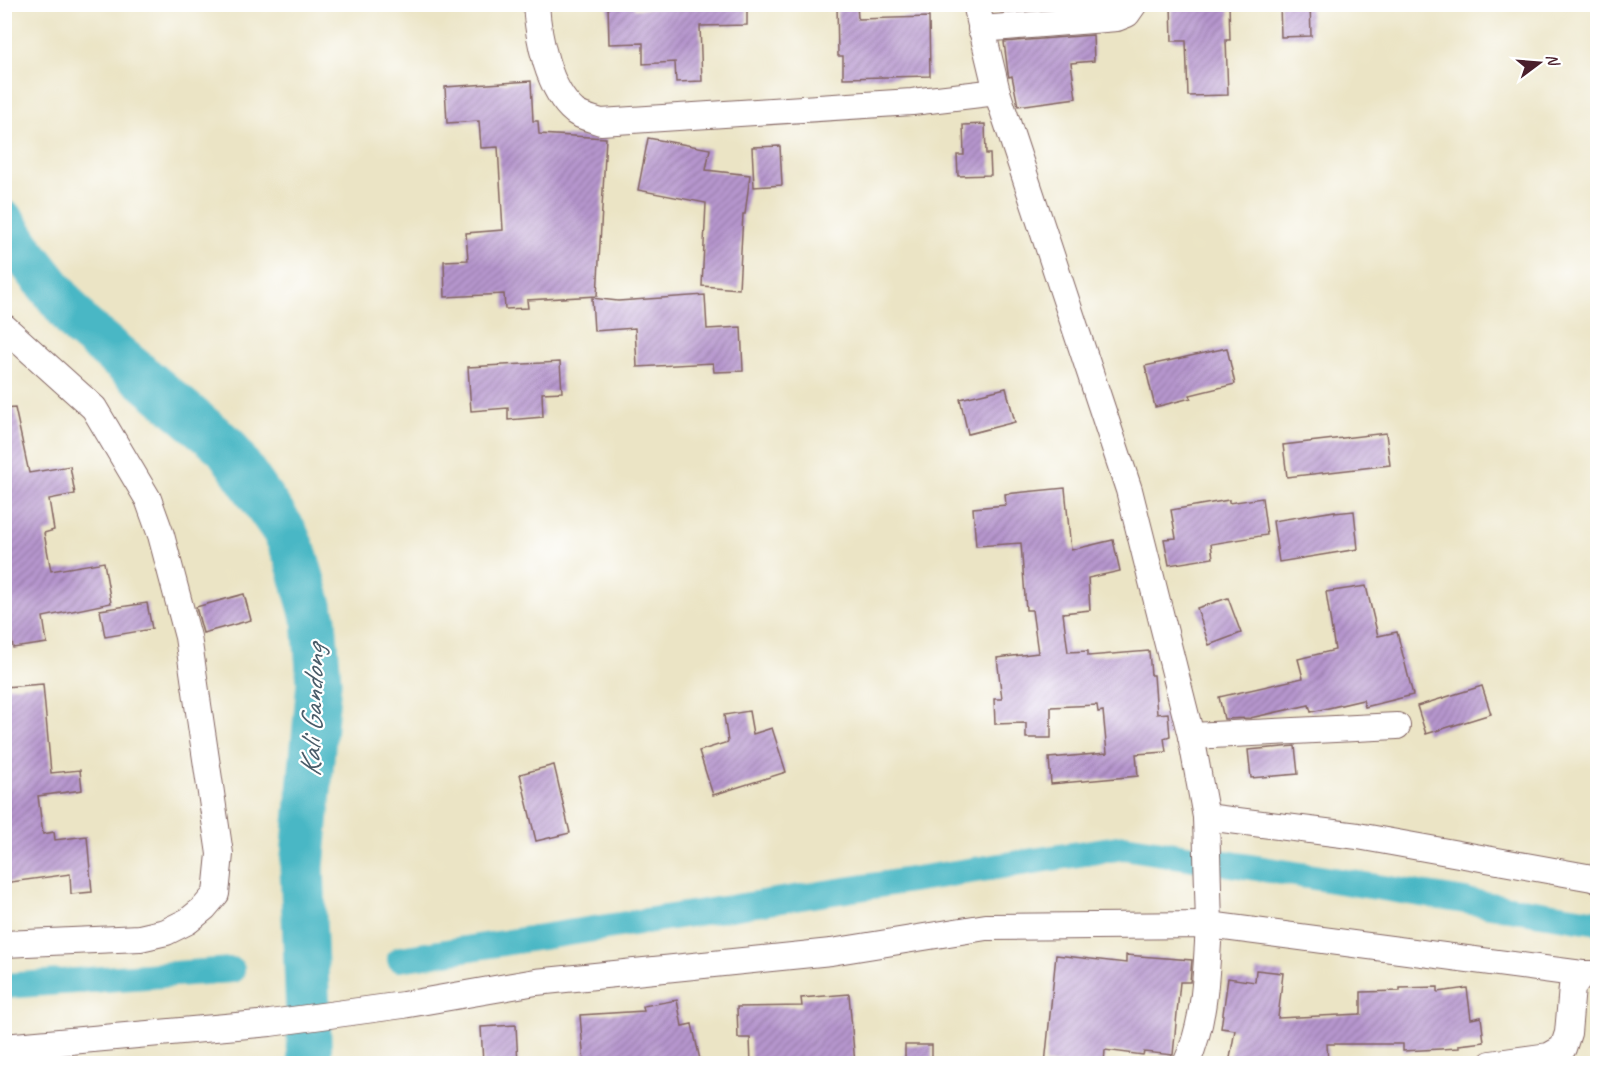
<svg xmlns="http://www.w3.org/2000/svg" width="1602" height="1068" font-family="Caveat,sans-serif">
  <style>
    .lines { fill: none; stroke-linecap: round; stroke-linejoin: round }
    .canal { stroke: #4ab7c5; stroke-width: 26 }
    .river { stroke: #4ab7c5; stroke-width: 45 }
    .building { fill: url(#building-hatch) }
    .minor-casing { stroke: #826461; stroke-width: 28 }
    .minor { stroke: #fff; stroke-width: 26 }
    .labels { text-anchor: middle; stroke-width: 4.5; stroke-linejoin: round; paint-order: stroke }
    .water-label { font-size: 30px; font-style: italic; fill: #4a5c69; stroke: #fff }
  </style>
  <defs>
    <pattern id="building-hatch" width="6" height="6" patternUnits="userSpaceOnUse" patternTransform="scale(1.5)"><rect width="6" height="6" fill="#b696ce"/><path d="M-1 1l2-2M0 6l6-6M5 7l2-2" fill="none" stroke="#967aa7"/></pattern>
  </defs>
  <rect width="100%" height="100%" fill="#fff"/>
  <filter id="ink" filterUnits="userSpaceOnUse"><feTurbulence type="fractalNoise" baseFrequency=".0167" numOctaves="2"/><feDisplacementMap in="SourceGraphic" scale="12" xChannelSelector="R" yChannelSelector="G"/><feConvolveMatrix kernelMatrix="1 2 1 2 8 2 1 2 1" color-interpolation-filters="sRGB"/></filter>
  <filter id="wash" filterUnits="userSpaceOnUse"><feTurbulence type="fractalNoise" baseFrequency=".008" numOctaves="4" result="noise"/><feDisplacementMap in="SourceGraphic" scale="24" xChannelSelector="R" yChannelSelector="G"/><feGaussianBlur stdDeviation="1.35" result="paint"/><feColorMatrix in="noise" values="0 0 0 0 0 0 0 0 0 0 0 0 0 0 0 0 0 1.4 0 .05"/><feComposite in="paint" operator="in"/></filter>
  <g filter="url(#wash)">
    <rect width="100%" height="100%" fill="#ebe4c5"/>
    <g class="lines">
      <g class="canal">
        <path d="M400,959L1124,847L1598,922"/>
        <path d="M4,986L232,970"/>
      </g>
      <path class="river" d="M4,223L23,252L80,325L226,447L285,532L296,557L314,620L319,682L302,867L310,1064"/>
    </g>
    <g id="blocks">
      <g class="building">
        <path d="M608,4H634V9L694,7V4H747V25L700,26L702,81L676,82L675,62L643,64V43L609,44Z"/>
        <path d="M837,4H857L858,19L929,17L930,76L843,78V56H838Z"/>
        <path d="M1000,4H1047V9L1001,12Z"/>
        <path d="M1171,4H1229L1230,40H1226L1228,95L1188,96L1186,41H1172Z"/>
        <path d="M1280,4H1310L1311,36L1281,37Z"/>
        <path d="M1093,35L1094,61L1071,63L1076,98L1018,106L1012,76L1009,77L1008,73L1004,42Z"/>
        <path d="M531,81L533,121H538L539,134L606,138L597,296L527,300L528,308L505,309L504,294L445,297L444,261L468,260L466,233L503,230L498,147L481,148L479,121L447,123L445,87Z"/>
        <path d="M985,124L986,154H990L991,175L958,176L957,155H964L963,125Z"/>
        <path d="M648,138L710,149L706,170L750,175L745,214H743L739,289L702,286L706,203L638,190Z"/>
        <path d="M780,146L782,185L754,187L752,147Z"/>
        <path d="M705,295L707,329L741,327L743,371L714,372L713,363L637,367L635,328L594,331L592,298L618,301Z"/>
        <path d="M1227,348L1235,384L1190,395L1191,398L1155,407L1145,366Z"/>
        <path d="M560,362L562,392L542,393L543,417L508,420V408L471,411L468,367Z"/>
        <path d="M1006,388L1015,422L968,434L960,399Z"/>
        <path d="M15,408L29,473L70,466L75,494L49,499L54,530L44,533L51,571L104,562L111,603L43,617L47,643L13,648L10,627L4,628V409Z"/>
        <path d="M1386,433L1390,465L1287,477L1283,445Z"/>
        <path d="M1065,488L1071,550L1113,540L1120,571L1088,578L1090,610L1063,613L1068,652L1088,651V656L1149,651L1151,675H1154L1157,714L1168,713L1170,736L1164,738L1166,752L1136,754L1138,776L1051,784L1049,758L1107,753L1103,711L1098,712L1097,705L1051,707V738H1026V723L995,724L994,699H1002L997,658L1038,653L1032,610H1026L1021,543L976,546L973,508L1006,505L1005,494Z"/>
        <path d="M1262,498L1267,535L1211,544L1213,558L1169,565L1164,539L1176,538L1171,510L1229,500V503Z"/>
        <path d="M1335,511V513L1354,511L1358,549L1279,562L1273,521Z"/>
        <path d="M1366,586L1378,636L1397,632L1413,695L1365,707L1363,700L1311,712L1309,705L1250,718L1224,719L1219,697L1303,678L1298,659L1335,650L1326,592Z"/>
        <path d="M244,594L251,620L203,633L196,607Z"/>
        <path d="M1228,598L1241,633L1209,645L1197,608Z"/>
        <path d="M147,603L152,629L105,637L100,610Z"/>
        <path d="M43,684L51,773L80,770L82,790L38,796L43,834L54,832L55,840L87,836L92,892L71,894L70,874L4,883V687Z"/>
        <path d="M1482,686L1491,714L1426,734L1417,706Z"/>
        <path d="M749,711L753,734L772,728L786,772L713,795L699,751L728,742L724,715Z"/>
        <path d="M1295,746L1298,774L1251,778L1248,750Z"/>
        <path d="M554,765L570,833L536,841L520,774Z"/>
        <path d="M1056,955L1126,963V955L1192,960L1190,982H1180L1173,1055L1144,1052L1143,1055L1105,1050L1104,1064H1045Z"/>
        <path d="M1256,970L1283,973L1278,1018L1361,1014V992L1400,991V988L1438,987V992L1467,988L1471,1019L1481,1017L1484,1042L1459,1045V1048L1403,1051V1044H1327L1328,1064H1229L1235,1030L1221,1028L1228,978L1255,982Z"/>
        <path d="M849,994L855,1064H751L750,1038H738L737,1007L802,1006L801,998Z"/>
        <path d="M677,1000L682,1026L692,1024L701,1064H584L580,1015L644,1011L643,1006Z"/>
        <path d="M516,1025L518,1064H483L481,1027Z"/>
        <rect x="905" y="1045" width="27" height="19"/>
      </g>
    </g>
  </g>
  <g filter="url(#ink)">
    <use href="#blocks" fill-opacity="0" stroke="#826461" stroke-width="1.5"/>
    <g class="lines">
      <g class="minor-casing">
        <g id="minor">
          <path d="M536,4C538,37 548,90 575,112C582,117 593,119 601,122L912,102L997,92"/>
          <path d="M976,4L997,92L1129,490L1191,736L1206,817L1209,925L1582,974"/>
          <path d="M981,29L1117,18L1127,14L1134,4"/>
          <path d="M4,327L94,408L148,499L161,535L188,637L220,854L216,894L204,908L188,921L166,932L140,938L4,944"/>
          <path d="M1191,736L1397,726"/>
          <path d="M1206,817L1358,836L1598,879"/>
          <path d="M4,1047L270,1023L403,1005L536,982L831,952L986,927L1209,925C1206,972 1206,1020 1186,1064"/>
          <path d="M1491,1064L1549,1056L1563,1048L1568,1033L1572,987L1582,974H1595"/>
        </g>
      </g>
      <use href="#minor" class="minor"/>
    </g>
  </g>
  <g class="labels">
    <g class="water-label">
      <text transform="translate(312 711) rotate(-88)" y="10">Kali Gandong</text>
    </g>
  </g>
  <rect width="1602" height="1068" fill="none" stroke="#fff" stroke-width="24"/>
  <g transform="translate(1539 63) rotate(74)" stroke="#ffffff" stroke-width="4.5" paint-order="stroke">
  <path d="M0-4.5L10 22L0 15L-10 22Z" fill="#4a1f2b"/>
  <text y="-9" font-size="16" font-weight="bold" text-anchor="middle" fill="#4a1f2b">N</text>
  </g>
</svg>
